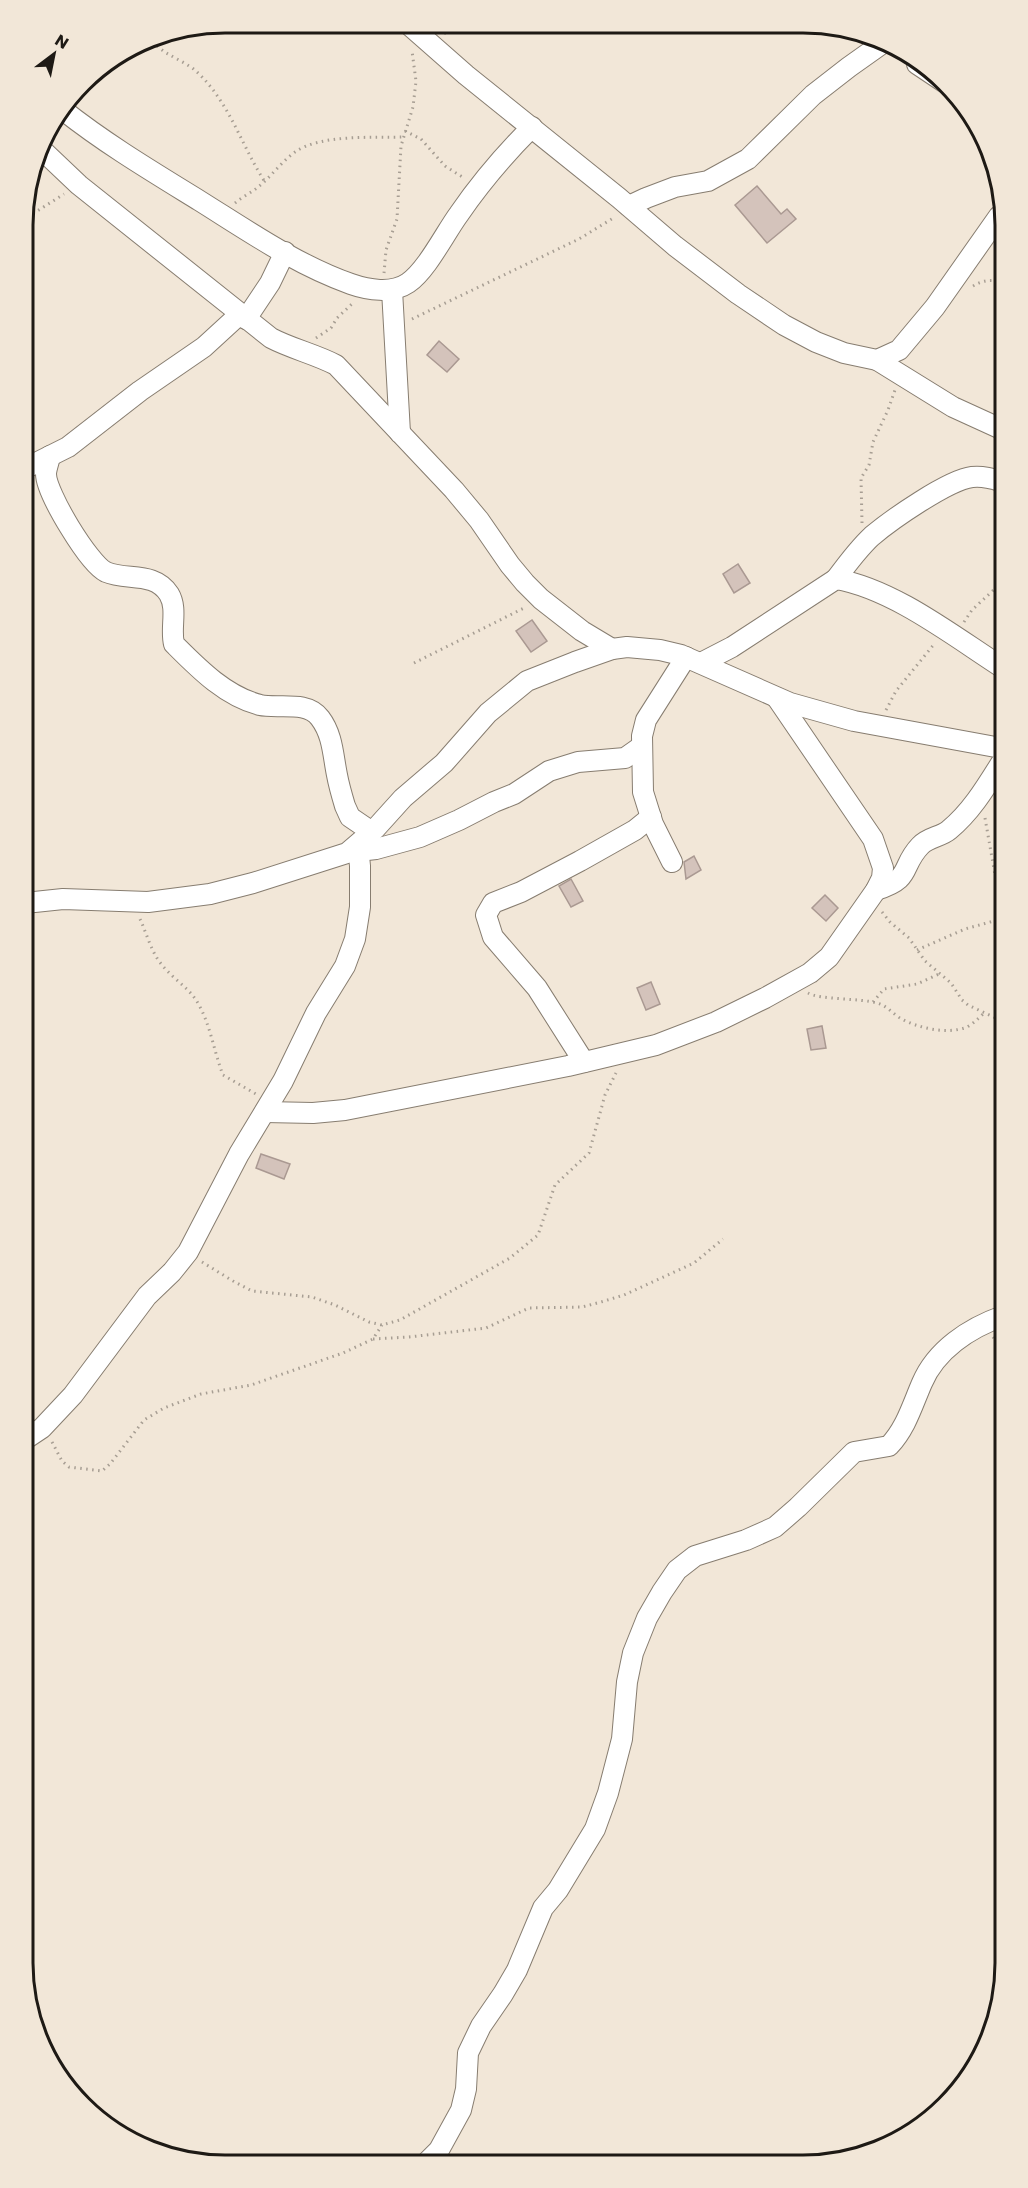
<svg xmlns="http://www.w3.org/2000/svg" width="1028" height="2188" font-family="Poppins,sans-serif">
  <style>
    .building { fill: #d4c3bb; stroke: #aa9992; stroke-width: 1.5 }
    .lines { fill: none; stroke-linecap: round; stroke-linejoin: round }
    .minor-casing { stroke: #877d70; stroke-width: 22 }
    .path { stroke: #a79e93; stroke-width: 3; stroke-dasharray: 1.5 4.5; stroke-linecap: butt }
    .minor { stroke: #fff; stroke-width: 20 }
    .rim { fill: none; stroke: #1e1a15; stroke-width: 3 }
  </style>
  <rect width="100%" height="100%" fill="#f2e7d8"/>
  <g class="building">
    <path d="M757,186L781,214L787,209L796,219L767,243L735,205Z"/>
    <path d="M439,341L459,359L447,372L427,355Z"/>
    <path d="M738,564L750,583L734,593L723,574Z"/>
    <path d="M532,620L547,641L531,652L516,631Z"/>
    <path d="M694,856L701,870L686,879L684,862Z"/>
    <path d="M571,879L583,901L571,907L559,886Z"/>
    <path d="M825,895L838,908L826,921L812,908Z"/>
    <path d="M651,982L660,1004L646,1010L637,988Z"/>
    <path d="M822,1026L826,1048L811,1050L807,1029Z"/>
    <path d="M261,1154L290,1164L284,1179L256,1168Z"/>
  </g>
  <g class="lines">
    <g class="minor-casing">
      <g id="minor">
        <path d="M408,24L466,75L619,198L675,246L738,294L784,325L816,342L844,353L877,360L899,350L935,307L999,216"/>
        <path d="M917,64L944,82"/>
        <path d="M63,110C106,144 153,172 200,201C248,231 297,265 351,284C368,290 392,294 408,283C427,270 445,233 459,214C481,182 505,154 532,127"/>
        <path d="M40,148L79,185L271,338C292,349 315,354 336,365L454,490L479,520L510,565L525,583L541,599L582,631L612,649"/>
        <path d="M629,206L646,198L675,187L708,181L748,159L813,95L849,67L880,45"/>
        <path d="M392,290L400,433"/>
        <path d="M246,319L270,283L285,252"/>
        <path d="M877,360L953,407L999,428"/>
        <path d="M50,456C49,462 46,469 46,474C46,493 89,564 106,572C127,581 154,571 169,594C178,609 170,628 174,644C198,668 225,696 260,705C278,709 307,700 320,718C333,735 333,756 337,775C339,786 342,796 345,806L350,817L372,832"/>
        <path d="M24,469L68,447L140,391L204,347L240,314"/>
        <path d="M836,579C847,564 858,549 872,536C891,520 948,480 972,477C981,476 991,478 1000,481"/>
        <path d="M701,663L732,647L836,579C893,589 952,635 1000,666"/>
        <path d="M358,851L376,849L420,837L459,820L494,802L514,794L549,771L578,762L625,758L642,746"/>
        <path d="M672,862L653,824L643,792L642,736L646,720L686,657"/>
        <path d="M876,890C913,879 900,867 920,846C928,837 941,837 949,830C971,812 986,787 1001,763"/>
        <path d="M25,903L63,899L148,902L210,894L253,883L347,853L375,829L403,798L444,763L488,713L527,681L575,662L612,649L627,647L660,650L681,655L790,703L854,721L1001,748"/>
        <path d="M584,1062L537,988L493,937L486,915L493,903L521,892L580,861L635,830L651,817"/>
        <path d="M265,1112L313,1113L345,1110L568,1066L656,1045L716,1022L765,998L810,973L829,957L876,890L882,878L883,868L873,839L777,698"/>
        <path d="M27,1438L42,1428L73,1395L147,1296L172,1272L188,1252L239,1154L283,1081L316,1013L345,966L355,939L360,907V866L358,846"/>
        <path d="M428,2161L439,2150L461,2110L466,2089L468,2053L481,2026L503,1994L517,1970L543,1908L558,1890L595,1829L608,1793L622,1739L627,1682L633,1653L647,1618L662,1592L677,1570L695,1556L746,1540L775,1527L798,1507L854,1452L889,1446C906,1428 912,1406 922,1383C936,1350 969,1328 1003,1316"/>
      </g>
    </g>
    <g class="path">
      <path d="M444,34L452,24"/>
      <path d="M148,38C155,44 162,51 170,55C178,60 190,65 197,72C230,103 241,145 265,182"/>
      <path d="M77,100L79,90"/>
      <path d="M405,131L421,139L445,166L464,178"/>
      <path d="M235,203C242,197 251,193 258,187C271,177 281,162 295,152C321,134 372,138 404,137"/>
      <path d="M23,220L64,194"/>
      <path d="M384,273L386,250L397,219L401,146L413,107L416,81L412,51"/>
      <path d="M973,286C982,281 989,279 999,282"/>
      <path d="M412,319L579,239L615,217"/>
      <path d="M316,338L331,328L337,318L354,302"/>
      <path d="M862,523L861,478L869,465L873,442L888,410L895,390"/>
      <path d="M964,622L972,610L1000,584"/>
      <path d="M414,663L526,607"/>
      <path d="M886,710L896,691L935,643"/>
      <path d="M985,818L1001,909"/>
      <path d="M882,912L890,922L909,938L925,961L951,983L962,1000L968,1005L1002,1021"/>
      <path d="M140,919C147,934 151,952 162,965C174,980 190,988 199,1005C211,1027 214,1052 223,1075L256,1094"/>
      <path d="M917,950L965,929L1001,919"/>
      <path d="M808,993C821,1000 859,998 877,1003C886,1005 892,1013 900,1018C917,1028 948,1035 967,1027C974,1023 979,1018 985,1012"/>
      <path d="M873,1002L884,989L917,984L939,974"/>
      <path d="M202,1262L233,1281L252,1291L312,1297L335,1305L369,1322L382,1325L400,1320L510,1258L538,1235L555,1185L589,1153L605,1095L616,1073"/>
      <path d="M993,1337L1003,1351"/>
      <path d="M373,1339L409,1337L486,1328L529,1308L582,1307L601,1302L624,1295L694,1263L723,1239"/>
      <path d="M52,1442L62,1461L69,1467L102,1471L110,1464L144,1420L164,1408L201,1394L251,1385L343,1353L373,1339L382,1325"/>
    </g>
    <use href="#minor" class="minor"/>
  </g>
  <path d="M0 0H1028V2188H0ZM225 33H803A192 192 0 0 1 995 225V1963A192 192 0 0 1 803 2155H225A192 192 0 0 1 33 1963V225A192 192 0 0 1 225 33Z" fill="#f2e7d8" fill-rule="evenodd"/>
  <path class="rim" d="M225 33H803A192 192 0 0 1 995 225V1963A192 192 0 0 1 803 2155H225A192 192 0 0 1 33 1963V225A192 192 0 0 1 225 33Z"/>
  <g transform="translate(54 54) rotate(32)" stroke="#f2e7d8" stroke-width="4.5" paint-order="stroke">
  <path d="M0-4.5L10 22L0 15L-10 22Z" fill="#1e1a15"/>
  <text y="-9" font-size="16" font-weight="bold" text-anchor="middle" fill="#1e1a15">N</text>
  </g>
</svg>
